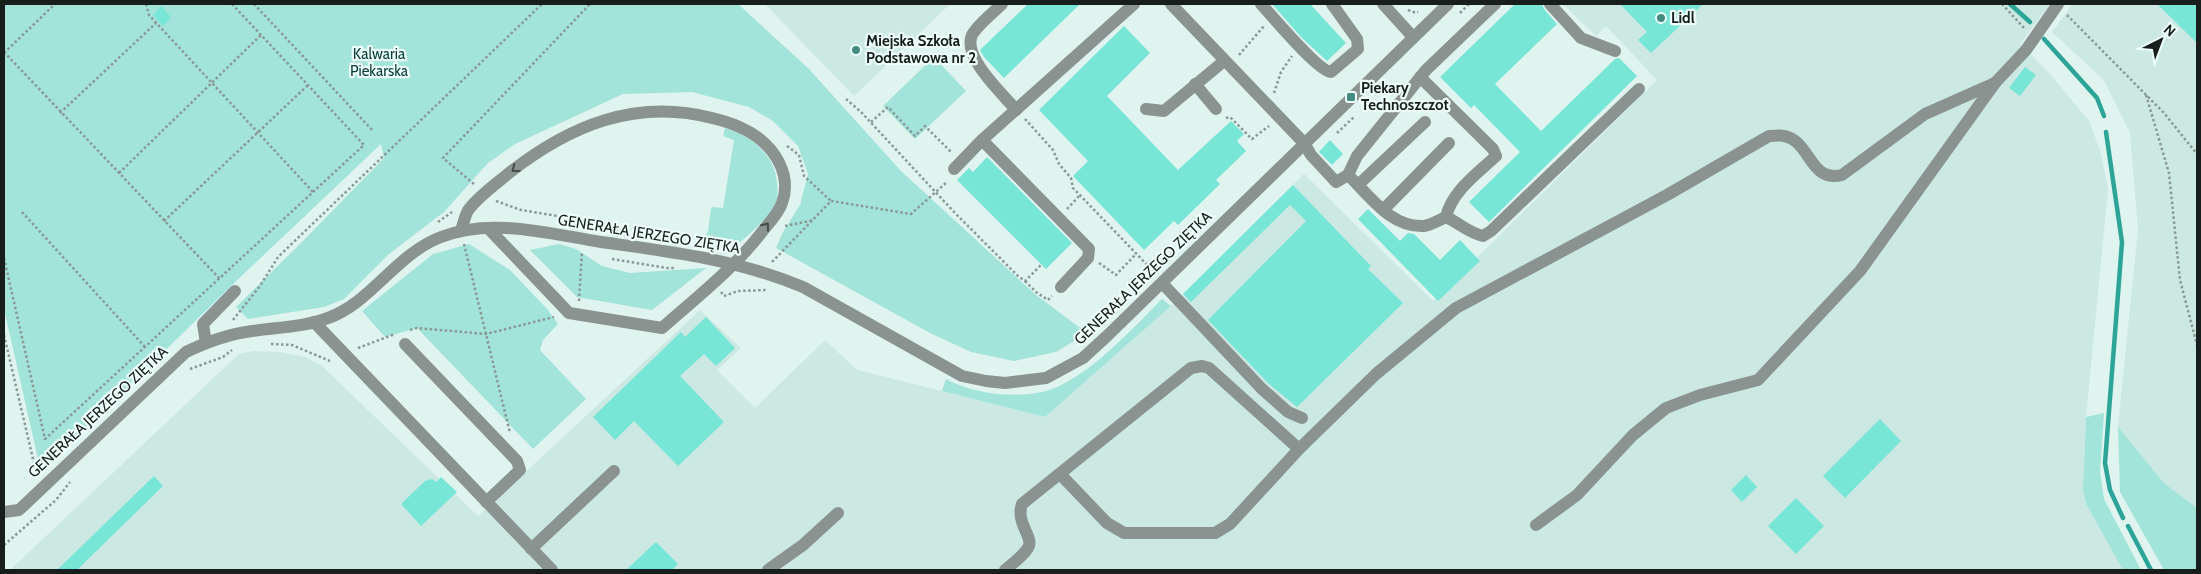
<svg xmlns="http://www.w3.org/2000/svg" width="2201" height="574" font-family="Cabin,sans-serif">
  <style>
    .built { fill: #cbe8e3 }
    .green { fill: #a3e4da }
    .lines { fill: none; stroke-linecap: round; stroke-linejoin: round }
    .stream { stroke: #2ca598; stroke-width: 4.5 }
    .building { fill: #77e6d7 }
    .path { stroke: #899895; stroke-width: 2.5; stroke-dasharray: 2.5 2.5; stroke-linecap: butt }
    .minor { stroke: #8b9391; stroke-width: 12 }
    .oneway { stroke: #454d4b }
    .poi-dot { fill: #468b82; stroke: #effffc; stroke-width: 2 }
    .labels { text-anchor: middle; stroke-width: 4.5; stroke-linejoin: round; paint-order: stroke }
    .poi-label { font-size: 15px; font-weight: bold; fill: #171e1c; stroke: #effffc; text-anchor: start }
    .park-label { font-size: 15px; fill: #0a3f39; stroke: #effffc }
    .street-label { font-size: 15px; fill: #171e1c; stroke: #effffc }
  </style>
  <rect width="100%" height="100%" fill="#dff3ef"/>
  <g class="built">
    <path d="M765,4H950L854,96Z"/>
    <path d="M1563,4H2050L2020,44L2050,74L2089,121L2100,150L2108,189L2086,417L2083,489L2086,504L2123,570H10L239,354L253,351L279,352L305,357L321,365L478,516L700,310L741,348L717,370L755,408L825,340L857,370L1045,417L1171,306L1304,174L1433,301L1657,80L1606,26L1596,36Z"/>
    <path d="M2073,4H2197V508L2164,483L2118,427L2138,229L2130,133L2104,80L2052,32Z"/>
  </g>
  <g class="green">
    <path d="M4,4H738L808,68L901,171L1036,295L1087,333L1056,352L1014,361L971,352L930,333L776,248L783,232L800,205L808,174L798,146L773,121L749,107L692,92L623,94L515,144L488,163L444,212L389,254L344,299L324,307L248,319L236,307L299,245L384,158L381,144L231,286L41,472L4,309Z"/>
    <path d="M934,57L966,91L915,139L883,106Z"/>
    <path d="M725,128C751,135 776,156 777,184C777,188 778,195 777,199C770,217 753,231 739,243L703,240L708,231L711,209L712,207L723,208L734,140L723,136Z"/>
    <path d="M469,244L510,270L548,310L558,324L543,340L540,350L586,399L533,449L417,328L385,337L362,311L433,254Z"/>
    <path d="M559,244L576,249L602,266L630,273L706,268L652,310L577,297L530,250Z"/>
    <path d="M1162,299L1171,306L1045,417L942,391L946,379C974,395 1026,401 1057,387C1096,369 1132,329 1162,299Z"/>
    <path d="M2104,413L2100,472L2104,499L2141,570H2123L2086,504L2083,489L2086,417Z"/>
    <path d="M2118,427L2164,483L2197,508V570H2164L2120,492Z"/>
  </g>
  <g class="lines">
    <g class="stream">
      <path d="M2010,4L2030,22"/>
      <path d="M2044,39L2097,98L2104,116"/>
      <path d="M2106,132L2122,242L2105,463L2110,490L2123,518"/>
      <path d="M2128,526L2151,570"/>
    </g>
  </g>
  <g class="building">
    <path d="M1028,4H1080L1004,78L984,57L980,50Z"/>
    <path d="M1272,4H1310L1346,43L1327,61L1301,37Z"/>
    <path d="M1515,4H1542L1544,9L1557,24L1495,84L1541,131L1615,59L1619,58L1637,76L1489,222L1469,202L1520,152L1474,105L1471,108L1440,77Z"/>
    <path d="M1620,4H1703L1651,53L1638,40L1647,32Z"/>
    <path d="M2157,4H2197V43Z"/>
    <path d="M161,6L171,17L163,26L153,15Z"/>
    <path d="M1124,26L1150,53L1107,96L1178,170L1231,121L1244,134L1237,141L1246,151L1216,180L1220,184L1178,225L1174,221L1144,250L1073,176L1088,161L1039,110Z"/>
    <path d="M2025,67L2036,75L2020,96L2009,88Z"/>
    <path d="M1330,140L1343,154L1332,165L1319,152Z"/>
    <path d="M987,157L1072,243L1046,269L957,180L969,168L973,172Z"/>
    <path d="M1293,185L1371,266L1368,269L1403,303L1297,407L1268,383L1208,320L1306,221L1290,205L1191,302L1183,294Z"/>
    <path d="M1368,209L1400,241L1408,233L1414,234L1440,260L1460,240L1480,261L1438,301L1358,219Z"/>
    <path d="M706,317L735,348L716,366L704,354L680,376L724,422L678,466L634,421L615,440L593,417L681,332L685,337Z"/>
    <path d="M1880,419L1901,441L1845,498L1823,476Z"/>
    <path d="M1746,475L1757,487L1742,502L1731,490Z"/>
    <path d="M154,476L163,486L77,570H57Z"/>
    <path d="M441,477L457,492L421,526L401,504L425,481L432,479L436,482Z"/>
    <path d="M1796,498L1824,526L1796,554L1768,526Z"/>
    <path d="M656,542L678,564L672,570H626Z"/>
  </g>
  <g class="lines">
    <g class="path">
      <path d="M146,4L149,15L313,192"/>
      <path d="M254,4L373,131"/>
      <path d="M2002,4L2024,28"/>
      <path d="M1408,10L1416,13L1418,12"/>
      <path d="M1460,13L1469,4"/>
      <path d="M2067,15L2164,113L2197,154"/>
      <path d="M4,52L220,279"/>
      <path d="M4,53L55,4"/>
      <path d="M1239,55L1264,26"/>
      <path d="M1274,93L1281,72L1292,56"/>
      <path d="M2146,95L2169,173L2180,280L2197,345"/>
      <path d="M846,99L861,112L955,213L1018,276L1025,281L1041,265"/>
      <path d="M60,113L156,23"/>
      <path d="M1226,118L1230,117L1252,139L1269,126"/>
      <path d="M1025,119L1053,150L1059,164L1071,178L1073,188L1154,272"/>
      <path d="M871,122L888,107L915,136L925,126L951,152"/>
      <path d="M1337,133L1355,116"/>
      <path d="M787,146L799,155L804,176L831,201"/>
      <path d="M119,173L261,35"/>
      <path d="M474,184L443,158L590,4"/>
      <path d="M496,201L521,210L570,218L585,224"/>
      <path d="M1067,209L1080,195"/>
      <path d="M22,212L146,348"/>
      <path d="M164,221L308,85"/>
      <path d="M438,222L452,212"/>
      <path d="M785,226L814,220"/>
      <path d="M464,244L510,433"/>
      <path d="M4,258L45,439L364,145L232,4"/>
      <path d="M612,259L667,268H675"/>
      <path d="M772,262L831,201L911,214L947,182"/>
      <path d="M1099,263L1116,275L1136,254"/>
      <path d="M1025,281L1036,292L1048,300L1052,296"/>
      <path d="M721,292L724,296L738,291L768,290"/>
      <path d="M579,301L582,252"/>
      <path d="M233,320L260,286L278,257L542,4"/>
      <path d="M410,330L417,328L486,334L554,317"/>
      <path d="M4,335L37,476"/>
      <path d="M271,344L292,345L330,361"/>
      <path d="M358,348L395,334"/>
      <path d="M190,369L223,357L232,350"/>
      <path d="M4,545L56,500L70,482"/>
    </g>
    <g class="minor">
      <path d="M1002,4C993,13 978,24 972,35C962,57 1002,93 1016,110"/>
      <path d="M1171,4L1304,143L1311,155L1336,182L1348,175C1370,196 1391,228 1424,226C1431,225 1439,220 1446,217C1459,223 1469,233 1483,236L1491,231L1639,89"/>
      <path d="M1261,4C1272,16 1318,71 1331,72L1358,49L1357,39L1332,4"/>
      <path d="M1383,4L1413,37"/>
      <path d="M1550,4L1581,38L1615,51"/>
      <path d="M1420,77L1493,149L1496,156C1477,174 1452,191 1446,217"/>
      <path d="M1195,84L1216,109"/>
      <path d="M1146,109L1164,111L1224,61"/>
      <path d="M982,140L1089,249L1088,258L1061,287"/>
      <path d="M954,169L982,140L1134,4"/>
      <path d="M1348,175L1357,156L1426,70L1495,4"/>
      <path d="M1358,185L1425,122"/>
      <path d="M1383,210L1449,143"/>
      <path d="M461,230C464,223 465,214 469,209C480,195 496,184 509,173C569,126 635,98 712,118C734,123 757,133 771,150C783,165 789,184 782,203C779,212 771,221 765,228C736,267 698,296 662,328L569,313L488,228"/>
      <path d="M1162,283L1262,389L1288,412L1302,418"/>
      <path d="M314,322L552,570"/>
      <path d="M206,343L203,324L235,291"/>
      <path d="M405,344L517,461L520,470L486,502"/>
      <path d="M1060,474L1107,523L1124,533H1215L1230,524L1299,449L1376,374L1456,308L1667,195L1769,136C1774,136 1780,135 1784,136C1811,141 1809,183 1842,175L1925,114L1995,83L2026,50L2058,4"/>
      <path d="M4,512L19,510L186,352C205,343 225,335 246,332C274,327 301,328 328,318C371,303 396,254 441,237C491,217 550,234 601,242C672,252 736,259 803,287L962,376L986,381L1005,383L1046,378L1083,358L1107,336L1448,4"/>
      <path d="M1536,525L1577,495L1633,435L1666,408L1700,395L1758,380L1860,271L1995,83"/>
      <path d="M531,549L614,471"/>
      <path d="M768,570L803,545L838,513"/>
      <path d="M1005,570C1012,564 1023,556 1028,548C1035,538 1015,523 1022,504L1191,368L1202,366L1209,368L1299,449"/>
    </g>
  </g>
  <defs><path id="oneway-chevron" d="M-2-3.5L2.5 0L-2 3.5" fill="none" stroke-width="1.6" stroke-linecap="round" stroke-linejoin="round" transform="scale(1.25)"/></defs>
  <g class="oneway">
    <use href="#oneway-chevron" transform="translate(515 169) rotate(143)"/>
    <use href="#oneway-chevron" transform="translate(766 226) rotate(-53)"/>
  </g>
  <g class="poi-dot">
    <circle cx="1661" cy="18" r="5"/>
    <circle cx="856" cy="50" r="5"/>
    <rect x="1346" y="92" width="10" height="10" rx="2.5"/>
  </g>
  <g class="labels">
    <g class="poi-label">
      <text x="1671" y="23">Lidl</text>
      <text x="866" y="46">Miejska Szkoła<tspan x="866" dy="17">Podstawowa nr 2</tspan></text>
      <text x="1361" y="93">Piekary<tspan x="1361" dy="17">Technoszczot</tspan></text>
    </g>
    <g class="park-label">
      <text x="379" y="59">Kalwaria<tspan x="379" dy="17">Piekarska</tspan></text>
    </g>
    <g class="street-label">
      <text transform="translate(649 234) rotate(9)" y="5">GENERAŁA JERZEGO ZIĘTKA</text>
      <text transform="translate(1143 278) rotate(-44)" y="5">GENERAŁA JERZEGO ZIĘTKA</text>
      <text transform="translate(98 412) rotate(-43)" y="5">GENERAŁA JERZEGO ZIĘTKA</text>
    </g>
  </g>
  <rect width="2201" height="574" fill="none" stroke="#171e1c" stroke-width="10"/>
  <g transform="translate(2161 40) rotate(42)" stroke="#effffc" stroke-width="4" paint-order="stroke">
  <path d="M0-4L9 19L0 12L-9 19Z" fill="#171e1c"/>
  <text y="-8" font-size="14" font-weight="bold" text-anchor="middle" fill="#171e1c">N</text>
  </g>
</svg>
